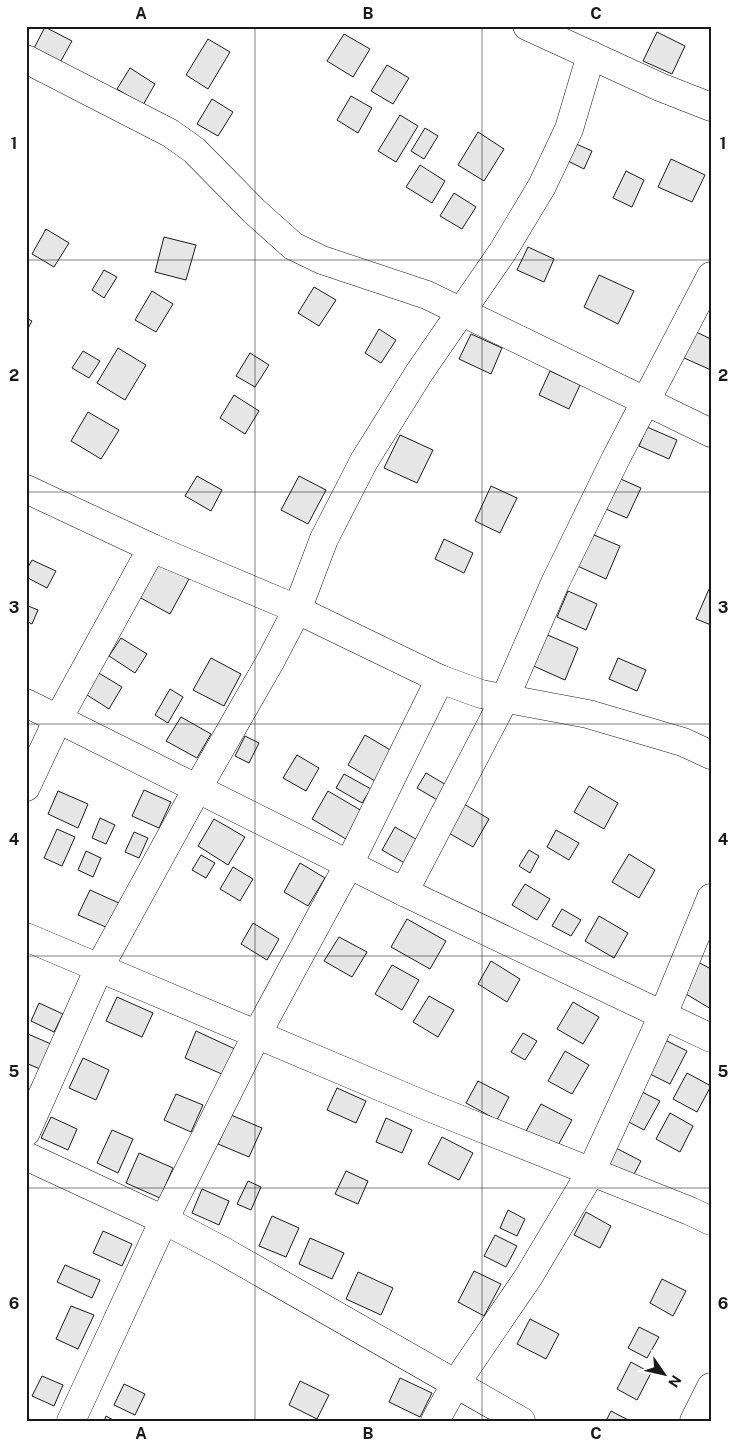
<svg xmlns="http://www.w3.org/2000/svg" width="737" height="1447" font-family="'Public Sans',sans-serif">
  <style>
    .building { fill: #e6e6e6; stroke: #1a1a1a }
    .lines { fill: none; stroke-linecap: round; stroke-linejoin: round }
    .minor-casing { stroke: #1a1a1a; stroke-width: 29 }
    .minor { stroke: #fff; stroke-width: 28 }
    .grid { fill: none; stroke: #1a1a1a; stroke-width: 1; stroke-opacity: 0.55 }
    .neatline { fill: none; stroke: #1a1a1a; stroke-width: 2 }
    .grid-label { font-size: 16px; text-anchor: middle; font-weight: bold; fill: #1a1a1a }
  </style>
  <rect width="100%" height="100%" fill="#fff"/>
  <g class="building">
    <path d="M45,27L72,41L57,68L31,54Z"/>
    <path d="M657,32L685,46L672,74L643,61Z"/>
    <path d="M344,34L370,49L353,77L327,61Z"/>
    <path d="M208,39L230,52L208,89L186,75Z"/>
    <path d="M387,65L409,78L393,104L371,91Z"/>
    <path d="M130,68L155,84L143,105L117,89Z"/>
    <path d="M351,96L372,108L358,133L337,120Z"/>
    <path d="M212,99L233,112L218,136L197,124Z"/>
    <path d="M400,115L418,126L396,162L378,151Z"/>
    <path d="M425,128L438,136L424,159L411,151Z"/>
    <path d="M478,132L504,149L484,181L458,165Z"/>
    <path d="M574,143L592,151L584,169L566,160Z"/>
    <path d="M671,159L705,175L692,202L658,187Z"/>
    <path d="M420,165L445,181L432,203L406,187Z"/>
    <path d="M626,171L644,180L632,207L613,198Z"/>
    <path d="M454,193L476,207L462,229L440,216Z"/>
    <path d="M46,229L69,243L54,267L32,254Z"/>
    <path d="M164,237L196,245L186,280L155,272Z"/>
    <path d="M528,247L554,259L544,282L517,270Z"/>
    <path d="M104,270L117,277L104,298L92,290Z"/>
    <path d="M599,275L634,291L618,324L584,307Z"/>
    <path d="M314,287L336,300L319,326L298,313Z"/>
    <path d="M152,291L173,304L156,332L135,320Z"/>
    <path d="M26,318L32,321L26,332Z"/>
    <path d="M379,329L396,340L381,363L365,353Z"/>
    <path d="M696,332L711,339V370L684,358Z"/>
    <path d="M471,334L502,348L491,374L459,359Z"/>
    <path d="M118,348L146,365L125,400L97,383Z"/>
    <path d="M83,351L100,361L89,378L72,368Z"/>
    <path d="M250,353L269,365L255,387L236,376Z"/>
    <path d="M550,371L580,385L569,409L539,395Z"/>
    <path d="M234,395L259,411L245,434L220,418Z"/>
    <path d="M88,412L119,430L101,459L71,441Z"/>
    <path d="M647,427L677,440L669,459L639,446Z"/>
    <path d="M400,435L433,450L417,483L384,468Z"/>
    <path d="M197,476L222,490L211,511L185,496Z"/>
    <path d="M299,476L326,490L308,524L281,510Z"/>
    <path d="M614,476L641,488L627,518L601,507Z"/>
    <path d="M491,486L517,498L500,533L475,521Z"/>
    <path d="M587,532L620,546L606,579L573,564Z"/>
    <path d="M444,539L473,553L464,573L435,559Z"/>
    <path d="M32,560L56,571L47,588L26,577V571Z"/>
    <path d="M158,562L189,579L170,614L139,597Z"/>
    <path d="M709,589L711,590V625L696,619Z"/>
    <path d="M568,591L597,604L586,630L557,617Z"/>
    <path d="M26,605L38,610L32,624L26,621Z"/>
    <path d="M543,633L578,648L565,680L529,664Z"/>
    <path d="M121,638L147,654L135,673L109,656Z"/>
    <path d="M211,658L241,674L224,706L193,690Z"/>
    <path d="M618,658L646,670L637,691L609,679Z"/>
    <path d="M97,672L122,687L109,709L84,693Z"/>
    <path d="M170,689L183,697L168,723L155,715Z"/>
    <path d="M181,717L211,734L197,758L166,741Z"/>
    <path d="M365,735L392,751L375,781L348,765Z"/>
    <path d="M245,736L259,743L249,763L235,756Z"/>
    <path d="M297,755L319,768L306,791L283,778Z"/>
    <path d="M426,773L448,786L439,801L417,788Z"/>
    <path d="M344,774L371,789L362,803L336,788Z"/>
    <path d="M589,786L618,803L604,829L574,812Z"/>
    <path d="M144,790L171,802L159,828L132,816Z"/>
    <path d="M58,791L88,804L78,828L48,814Z"/>
    <path d="M328,791L362,811L346,839L312,819Z"/>
    <path d="M464,804L489,819L473,847L447,832Z"/>
    <path d="M100,818L115,825L106,844L92,838Z"/>
    <path d="M214,819L245,837L228,865L198,846Z"/>
    <path d="M395,827L421,842L408,865L382,850Z"/>
    <path d="M57,829L75,837L62,866L44,858Z"/>
    <path d="M556,830L579,843L569,860L547,847Z"/>
    <path d="M134,832L148,838L139,858L125,852Z"/>
    <path d="M529,850L539,856L530,873L519,866Z"/>
    <path d="M86,851L101,858L93,877L78,870Z"/>
    <path d="M629,854L655,870L639,898L612,882Z"/>
    <path d="M201,855L215,863L206,878L192,870Z"/>
    <path d="M300,863L325,878L308,906L284,892Z"/>
    <path d="M233,867L253,879L240,901L220,889Z"/>
    <path d="M525,884L550,899L537,920L512,905Z"/>
    <path d="M90,890L119,903L108,928L78,915Z"/>
    <path d="M562,909L581,920L571,936L552,926Z"/>
    <path d="M599,916L628,933L614,958L585,941Z"/>
    <path d="M407,919L446,941L430,969L391,947Z"/>
    <path d="M253,923L279,939L267,960L241,944Z"/>
    <path d="M339,937L367,952L352,977L324,961Z"/>
    <path d="M491,961L520,979L507,1002L478,984Z"/>
    <path d="M698,962L711,969V1009L681,991Z"/>
    <path d="M392,965L419,980L402,1010L375,994Z"/>
    <path d="M429,996L454,1010L438,1037L413,1022Z"/>
    <path d="M117,997L153,1013L142,1037L106,1021Z"/>
    <path d="M573,1002L599,1017L583,1044L557,1029Z"/>
    <path d="M39,1003L63,1014L54,1032L31,1021Z"/>
    <path d="M196,1031L235,1049L224,1075L185,1058Z"/>
    <path d="M523,1033L537,1041L525,1060L511,1052Z"/>
    <path d="M28,1034L51,1044L40,1069L26,1063V1038Z"/>
    <path d="M661,1038L687,1051L670,1084L644,1071Z"/>
    <path d="M565,1051L589,1065L572,1094L548,1081Z"/>
    <path d="M83,1058L109,1070L96,1100L69,1088Z"/>
    <path d="M687,1073L711,1086L697,1112L673,1099Z"/>
    <path d="M478,1081L509,1097L497,1120L466,1103Z"/>
    <path d="M337,1088L366,1101L356,1123L327,1110Z"/>
    <path d="M640,1091L660,1101L644,1130L625,1120Z"/>
    <path d="M176,1094L203,1105L191,1132L164,1120Z"/>
    <path d="M541,1104L572,1120L556,1149L525,1133Z"/>
    <path d="M670,1113L693,1126L680,1152L656,1139Z"/>
    <path d="M231,1115L262,1128L249,1157L218,1144Z"/>
    <path d="M51,1117L77,1129L68,1150L41,1138Z"/>
    <path d="M386,1118L412,1130L402,1153L376,1142Z"/>
    <path d="M112,1130L133,1139L118,1173L97,1163Z"/>
    <path d="M442,1137L473,1153L459,1180L428,1164Z"/>
    <path d="M616,1148L641,1161L631,1180L606,1167Z"/>
    <path d="M139,1153L173,1168L160,1198L126,1183Z"/>
    <path d="M346,1171L368,1181L358,1204L335,1194Z"/>
    <path d="M248,1181L261,1187L251,1210L237,1204Z"/>
    <path d="M202,1189L229,1201L219,1225L192,1213Z"/>
    <path d="M508,1210L525,1219L517,1236L500,1228Z"/>
    <path d="M586,1212L611,1226L600,1248L574,1235Z"/>
    <path d="M272,1216L299,1228L286,1257L259,1246Z"/>
    <path d="M103,1231L132,1244L122,1266L93,1253Z"/>
    <path d="M495,1235L517,1246L506,1267L484,1256Z"/>
    <path d="M310,1238L344,1253L332,1279L299,1264Z"/>
    <path d="M65,1265L100,1280L92,1298L57,1282Z"/>
    <path d="M474,1271L501,1284L484,1316L458,1302Z"/>
    <path d="M358,1272L393,1288L381,1315L346,1299Z"/>
    <path d="M662,1279L686,1291L673,1316L650,1303Z"/>
    <path d="M71,1306L94,1315L78,1349L56,1339Z"/>
    <path d="M530,1319L559,1334L546,1359L517,1344Z"/>
    <path d="M639,1327L659,1337L647,1358L628,1348Z"/>
    <path d="M631,1362L651,1373L637,1400L617,1389Z"/>
    <path d="M42,1376L63,1385L54,1406L32,1396Z"/>
    <path d="M400,1378L432,1393L420,1417L389,1402Z"/>
    <path d="M300,1381L329,1395L317,1419L289,1405Z"/>
    <path d="M124,1384L145,1394L135,1415L114,1405Z"/>
    <path d="M611,1411L630,1421H606Z"/>
    <path d="M106,1416L115,1421H104Z"/>
  </g>
  <g class="lines">
    <g class="minor-casing">
      <g id="minor">
        <path d="M527,26L660,87L711,107"/>
        <path d="M26,59L170,133L194,150L254,211L293,246L322,260L427,295L711,433"/>
        <path d="M26,489L152,548L285,604L440,679L481,694L588,714L683,742L711,755"/>
        <path d="M26,703L404,892L711,1038"/>
        <path d="M26,787L58,719L152,548"/>
        <path d="M404,892L505,698L555,583L616,458L711,276"/>
        <path d="M26,937L431,1108L690,1211L711,1221"/>
        <path d="M26,1132L99,968L197,789L271,660L297,610L324,539L364,461L419,373L503,251L542,186L569,129L591,55"/>
        <path d="M26,1156L164,1220L223,1251L521,1421"/>
        <path d="M71,1421L164,1220L257,1034L349,864L440,679"/>
        <path d="M435,1421L456,1383L529,1276L591,1172L663,1015L711,898"/>
        <path d="M694,1421L711,1387"/>
      </g>
    </g>
    <use href="#minor" class="minor"/>
  </g>
  <path class="grid" d="M255,26V1421M482,26V1421M26,260H711M26,492H711M26,724H711M26,956H711M26,1188H711"/>
  <rect width="737" height="1447" fill="none" stroke="#ffffff" stroke-width="55"/>
  <g transform="translate(664 1374) rotate(124)" stroke="#ffffff" stroke-width="4" paint-order="stroke">
  <path d="M0-4L9 19L0 12L-9 19Z" fill="#1a1a1a"/>
  <text y="-8" font-size="14" font-weight="bold" text-anchor="middle" fill="#1a1a1a">N</text>
  </g>
  <rect x="28" y="28" width="682" height="1392" class="neatline"/>
  <g class="grid-label">
    <text x="141" y="19">A</text>
    <text x="368" y="19">B</text>
    <text x="596" y="19">C</text>
    <text x="14" y="149">1</text>
    <text x="723" y="149">1</text>
    <text x="14" y="381">2</text>
    <text x="723" y="381">2</text>
    <text x="14" y="613">3</text>
    <text x="723" y="613">3</text>
    <text x="14" y="845">4</text>
    <text x="723" y="845">4</text>
    <text x="14" y="1077">5</text>
    <text x="723" y="1077">5</text>
    <text x="14" y="1309">6</text>
    <text x="723" y="1309">6</text>
    <text x="141" y="1439">A</text>
    <text x="368" y="1439">B</text>
    <text x="596" y="1439">C</text>
  </g>
</svg>
